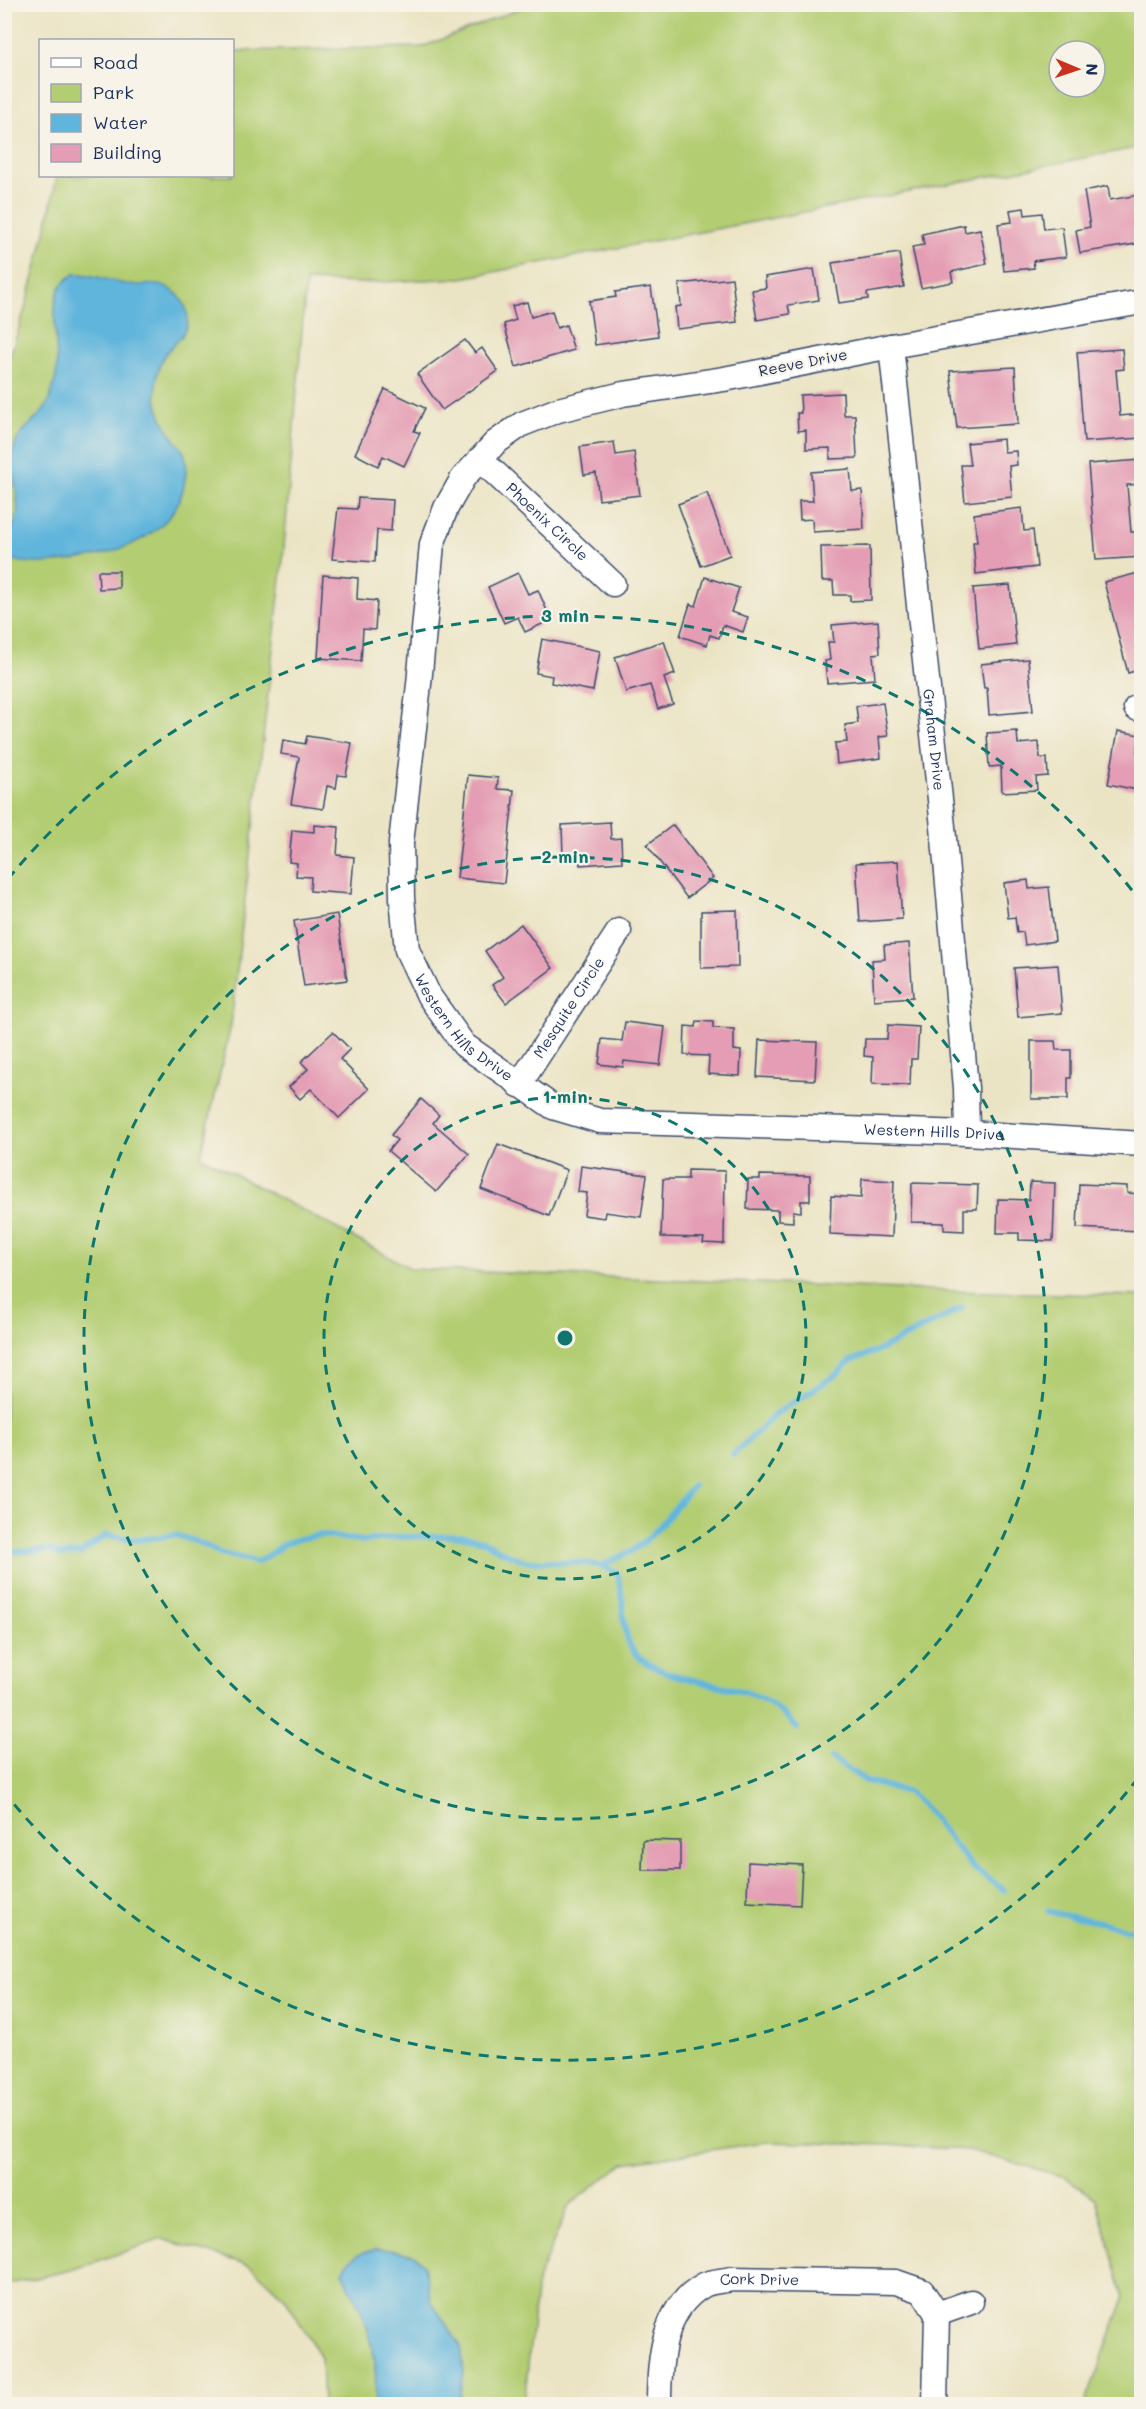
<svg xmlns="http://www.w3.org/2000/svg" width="1146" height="2409" font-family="Mali,sans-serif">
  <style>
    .green { fill: #b3cd72; stroke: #677e68; stroke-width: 1.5; fill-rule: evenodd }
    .water { fill: #60b5dc; stroke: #3e729d; stroke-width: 1.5 }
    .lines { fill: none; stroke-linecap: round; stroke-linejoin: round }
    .stream { stroke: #60b5dc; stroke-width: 6 }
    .building { fill: #e49db4 }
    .minor-casing { stroke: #3a4a6d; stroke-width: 27 }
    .minor { stroke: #fff; stroke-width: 24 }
    .ring { fill: none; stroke: #0f766e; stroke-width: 3; stroke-dasharray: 10 8 }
    .labels { text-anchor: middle; stroke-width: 4.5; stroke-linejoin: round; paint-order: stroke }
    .street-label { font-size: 15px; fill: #1b2f5e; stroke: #f7f3e8 }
    .centre { fill: #0f766e; stroke: #f7f3e8; stroke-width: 3 }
    .ring-label { font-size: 18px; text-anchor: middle; font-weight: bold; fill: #0f766e; stroke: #f7f3e8; stroke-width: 4.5; stroke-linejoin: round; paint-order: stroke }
  </style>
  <rect width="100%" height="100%" fill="#f7f3e8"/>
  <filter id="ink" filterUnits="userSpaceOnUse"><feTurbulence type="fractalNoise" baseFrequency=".0167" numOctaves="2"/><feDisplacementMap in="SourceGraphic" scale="12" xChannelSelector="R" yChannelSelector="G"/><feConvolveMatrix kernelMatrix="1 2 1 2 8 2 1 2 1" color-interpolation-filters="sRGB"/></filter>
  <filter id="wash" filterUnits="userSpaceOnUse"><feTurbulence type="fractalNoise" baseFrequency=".008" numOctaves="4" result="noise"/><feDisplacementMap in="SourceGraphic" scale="24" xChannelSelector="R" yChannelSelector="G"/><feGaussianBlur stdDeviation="1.35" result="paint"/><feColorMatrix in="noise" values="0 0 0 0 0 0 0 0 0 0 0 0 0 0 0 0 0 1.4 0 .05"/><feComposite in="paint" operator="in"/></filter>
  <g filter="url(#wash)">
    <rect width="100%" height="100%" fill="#ebe4c4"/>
    <path class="green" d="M532,4L1141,5V147L462,278L362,283L306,281L283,559L231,1025L201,1156L412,1269L950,1291L1141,1296V2404H1085L1124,2298L1096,2199L1065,2177L969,2150L889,2145L764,2142L624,2163L569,2205L537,2281L524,2404H323L321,2358L285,2298L249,2265L162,2239L71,2270L5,2285L4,373C27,309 44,243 57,176H232L233,51L422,47ZM1059,51H1095V87H1059Z"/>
    <g class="water">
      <path d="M74,274C95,273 112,283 132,285C141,286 150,283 159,285C183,290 196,316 181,337C175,344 168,349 163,358C157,370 155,384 156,398C158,413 165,426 174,438C177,443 183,448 184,453C188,463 186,474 184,485C172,546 92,561 40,563C32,563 10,563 6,554C2,544 15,526 17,515C21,493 7,471 14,448C18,432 31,425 41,413C50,404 53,388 56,376C60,351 48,306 61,286C64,281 69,278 74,274Z"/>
      <path d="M376,2249L390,2250L415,2255L424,2266L432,2303L461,2346L464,2373L458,2404H375C377,2364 375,2344 359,2306C354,2294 346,2285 343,2272C348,2256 361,2253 376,2249Z"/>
    </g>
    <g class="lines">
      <g class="stream">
        <path d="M733,1455L777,1413L836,1375L850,1361L880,1350L962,1308"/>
        <path d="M4,1552L51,1550L61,1555L81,1553L106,1535L136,1540L176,1535L200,1543L222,1554L258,1562L283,1545L298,1539L321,1535L363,1541L396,1537L461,1536L483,1541L505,1553L526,1561L586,1563L602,1566L617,1573C626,1598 619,1625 632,1649C648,1678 723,1683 753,1695C772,1703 784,1714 797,1728"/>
        <path d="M602,1566C611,1559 622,1557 631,1551C656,1537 674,1507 693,1486"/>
        <path d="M831,1758L866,1781L908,1792L921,1803L972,1867L1004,1890"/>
        <path d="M1048,1911C1066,1917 1082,1918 1100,1922C1115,1926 1126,1931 1142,1930"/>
      </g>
    </g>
    <g id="blocks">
      <g class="building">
        <path d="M4,73H10L7,107H12L10,130H4Z"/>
        <path d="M1108,186L1110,200L1138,195L1142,216V243L1080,253L1076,230L1090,227L1084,191Z"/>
        <path d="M1024,208L1025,215L1042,213L1044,229L1062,227L1066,257L1033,261L1034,268L1004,271L998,224L1012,222L1010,210Z"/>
        <path d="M964,225L965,232L980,229L987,264L951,272L953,282L921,288L912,247L924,245L922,234Z"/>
        <path d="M899,253L904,287L867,293L868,299L839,303L832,263Z"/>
        <path d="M814,269L819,300L788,305L790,314L757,320L752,290L766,288L765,277Z"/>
        <path d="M732,278L737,322L677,329L675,307L681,306L679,284Z"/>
        <path d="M651,287L658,336L595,345L589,301L616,297L615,292Z"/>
        <path d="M527,302L531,317L552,311L557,328L566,325L574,350L516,367L504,324L516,320L512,306Z"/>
        <path d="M465,340L475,353L482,348L498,371L442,410L417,374Z"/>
        <path d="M1122,349L1124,369L1116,370L1120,416L1141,414L1142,438L1084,442L1077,352Z"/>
        <path d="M1015,367L1018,424L957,428L950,371Z"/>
        <path d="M385,389L425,408L414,431L420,433L404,466L383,456L378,466L355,454Z"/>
        <path d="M843,393L844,415H855L857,458L830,459V448L806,449V430L798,431L797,413H801L800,395Z"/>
        <path d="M1003,439L1004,452L1016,451L1017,465L1009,466L1012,497L965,502L961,465H970L967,443Z"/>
        <path d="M614,442L616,455L634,452L640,495L599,500L596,473L584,475L580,447Z"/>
        <path d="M1142,460V484L1127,485L1131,532H1142V557L1096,560L1088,464Z"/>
        <path d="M850,469L852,491L862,490L864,529L813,532L812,519L800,520L799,501H813L811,472Z"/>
        <path d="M707,493L730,555L701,566L678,504Z"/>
        <path d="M358,498L393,500L391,531L377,530L375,562L332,559L338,508L357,509Z"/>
        <path d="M1022,508L1024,531L1033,530L1037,567L976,574L973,542H977L974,514Z"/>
        <path d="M870,546L871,600L850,601V595H834L833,581H822L821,547Z"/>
        <path d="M98,571H119V588L99,589Z"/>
        <path d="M1142,572V669L1128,673L1104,582Z"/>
        <path d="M518,573L528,594L538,590L551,620L525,632L518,617L504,623L488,587Z"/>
        <path d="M323,575L358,578L357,599L377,601L375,630L363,629L361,661L318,658Z"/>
        <path d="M705,577L739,588L731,612L748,617L743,632L723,625L719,638L710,635L707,645L680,636L690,604L696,606Z"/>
        <path d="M1010,585L1016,645L979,649L973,588Z"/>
        <path d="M878,621L880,653L873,654L875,679L827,683L825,661L830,660L828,642H834L832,625Z"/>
        <path d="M542,639L600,651L593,691L551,683L552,676L536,673Z"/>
        <path d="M664,641L675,674L664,678L673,704L658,709L650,685L626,692L615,657Z"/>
        <path d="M1028,659L1033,711L989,715L987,688H984L981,664Z"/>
        <path d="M883,703L888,736L879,737L881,758L837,764L835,743L847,742L845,725L858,723L856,706Z"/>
        <path d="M1017,731L1018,744L1039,742L1040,758H1047L1048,776L1036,777L1037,790L1002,792L1001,766L989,767L987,733Z"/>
        <path d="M1118,731L1140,735L1137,753L1142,754V791L1108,784Z"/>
        <path d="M307,736L352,743L346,776L338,775L336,788L327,786L323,809L291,804L299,757L281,754L283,740L305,744Z"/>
        <path d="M468,775L498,778L497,789L514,790L504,883L457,878Z"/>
        <path d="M610,822L611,839L621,838L622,862L580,865L579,856L563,857L562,825Z"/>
        <path d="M314,825L339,827L337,855L354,857L351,894L310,891L311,877L296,876L297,863L289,862L292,830L314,832Z"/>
        <path d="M673,825L713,878L687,898L647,845Z"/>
        <path d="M898,861L902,919L860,922L856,863Z"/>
        <path d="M1028,880L1029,889L1049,887L1055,941L1025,945L1023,932L1017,933L1015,917L1008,918L1004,883Z"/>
        <path d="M737,910L738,967L701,968V911Z"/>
        <path d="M337,914L347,980L304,986L294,921Z"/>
        <path d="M521,924L553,968L506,1003L492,985L503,977L485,951Z"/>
        <path d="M909,943L913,997L874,1000L872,960L885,959L884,945Z"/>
        <path d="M1058,965L1062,1013L1018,1017L1014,968Z"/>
        <path d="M697,1021L713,1022V1028L734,1029V1050L741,1051L740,1076L708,1074L709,1056L684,1055L685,1026L696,1027Z"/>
        <path d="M625,1022L665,1027L660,1065L624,1061L623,1067L599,1064L602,1039L622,1041Z"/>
        <path d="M888,1025L919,1027L917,1059H911L910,1085L872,1084L873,1057L864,1056L865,1039H887Z"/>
        <path d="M333,1032L350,1049L340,1059L369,1089L339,1118L311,1089L300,1099L289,1087L308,1069L301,1062Z"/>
        <path d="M759,1040L817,1042L815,1080L757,1077Z"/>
        <path d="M1031,1041H1055L1056,1050H1071V1078H1068V1099H1031Z"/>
        <path d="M421,1099L439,1115L433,1123L469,1154L436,1192L388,1151L397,1140L391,1135Z"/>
        <path d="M498,1144L567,1170L549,1216L481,1189Z"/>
        <path d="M581,1166L647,1175L641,1217L605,1212L604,1218L584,1215L587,1193L578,1192Z"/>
        <path d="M688,1170L725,1171L724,1244L703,1243L704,1238L661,1237L663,1179H688Z"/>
        <path d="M760,1175L810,1176V1201H801V1212L793,1211V1222L778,1221V1210L747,1209L748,1179H760Z"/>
        <path d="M862,1179L894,1181L892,1237L830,1234L831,1196L861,1198Z"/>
        <path d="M1030,1182L1055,1183L1053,1241L1019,1240V1233H997L998,1199L1029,1200Z"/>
        <path d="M912,1183L978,1185L977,1209H964V1231L944,1230V1223L911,1222Z"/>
        <path d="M1079,1184L1127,1186V1193L1142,1194L1140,1231L1077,1228Z"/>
        <path d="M643,1840L680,1841V1870H642Z"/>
        <path d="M748,1862L802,1865L800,1905L747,1902Z"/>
      </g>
    </g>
  </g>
  <g filter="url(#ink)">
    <use href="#blocks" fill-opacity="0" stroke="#3a4a6d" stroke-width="1.5"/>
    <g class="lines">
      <g class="minor-casing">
        <g id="minor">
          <path id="s1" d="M1142,302L891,346L724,379L623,394L558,410L522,424L495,443L463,478L446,508L432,544L419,684L401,843L402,898L407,950L429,996L464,1045L553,1107L600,1121L967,1133L1142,1144"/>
          <path id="s2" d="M891,346L943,827L966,1088L967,1133"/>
          <path id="s3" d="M480,459L613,584"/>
          <path d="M1136,708L1142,709"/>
          <path id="s4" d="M519,1085L619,931"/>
          <path d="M937,2314L971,2302"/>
          <path id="s5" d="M659,2404C659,2362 662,2308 704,2285C712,2281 723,2281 731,2279L896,2282L922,2291L937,2314"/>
          <path d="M935,2404L937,2314"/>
        </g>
      </g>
      <use href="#minor" class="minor"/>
    </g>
  </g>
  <g class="ring">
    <circle cx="565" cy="1338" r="241"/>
    <circle cx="565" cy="1338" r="481"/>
    <path d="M1138 1778A722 722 0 0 1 8 1797M8 879A722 722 0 0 1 1138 898"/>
  </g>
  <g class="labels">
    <g class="street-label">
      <text transform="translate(803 363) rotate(-11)" y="5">Reeve Drive</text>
      <text dy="5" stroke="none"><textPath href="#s3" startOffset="92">Phoenix Circle</textPath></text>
      <text dy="5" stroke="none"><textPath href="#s2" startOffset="396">Graham Drive</textPath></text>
      <text dy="5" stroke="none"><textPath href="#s4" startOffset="92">Mesquite Circle</textPath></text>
      <text dy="5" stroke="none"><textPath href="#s1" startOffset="1292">Western Hills Drive</textPath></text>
      <text dy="5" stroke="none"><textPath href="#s1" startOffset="1797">Western Hills Drive</textPath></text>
      <text dy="5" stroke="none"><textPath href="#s5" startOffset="190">Cork Drive</textPath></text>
    </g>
  </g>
  <circle cx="565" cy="1338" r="9" class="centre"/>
  <g class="ring-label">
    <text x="565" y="622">3 min</text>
    <text x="565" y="863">2 min</text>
    <text x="565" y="1103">1 min</text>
  </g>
  <rect width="1146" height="2409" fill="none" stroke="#f7f3e8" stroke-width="24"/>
  <rect x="39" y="39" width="195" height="138" fill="#f7f3e8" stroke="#9fa5b1" stroke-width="1.5"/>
  <rect x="51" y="58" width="30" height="9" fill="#ffffff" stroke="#9fa5b1" stroke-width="1.5"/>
  <text x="93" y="69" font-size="18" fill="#1b2f5e">Road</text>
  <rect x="51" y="84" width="30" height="18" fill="#b3cd72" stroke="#9fa5b1" stroke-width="1.5"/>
  <text x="93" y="99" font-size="18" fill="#1b2f5e">Park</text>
  <rect x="51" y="114" width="30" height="18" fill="#60b5dc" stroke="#9fa5b1" stroke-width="1.5"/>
  <text x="93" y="129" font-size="18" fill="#1b2f5e">Water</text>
  <rect x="51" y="144" width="30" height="18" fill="#e49db4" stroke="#9fa5b1" stroke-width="1.5"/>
  <text x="93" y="159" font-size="18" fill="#1b2f5e">Building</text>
  <g transform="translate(1077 69) rotate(92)"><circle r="28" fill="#f7f3e8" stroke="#9fa5b1" stroke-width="1.5"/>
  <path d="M0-4.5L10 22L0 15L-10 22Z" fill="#c8321e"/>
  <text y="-9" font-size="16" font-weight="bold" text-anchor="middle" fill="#1b2f5e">N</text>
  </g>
</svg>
